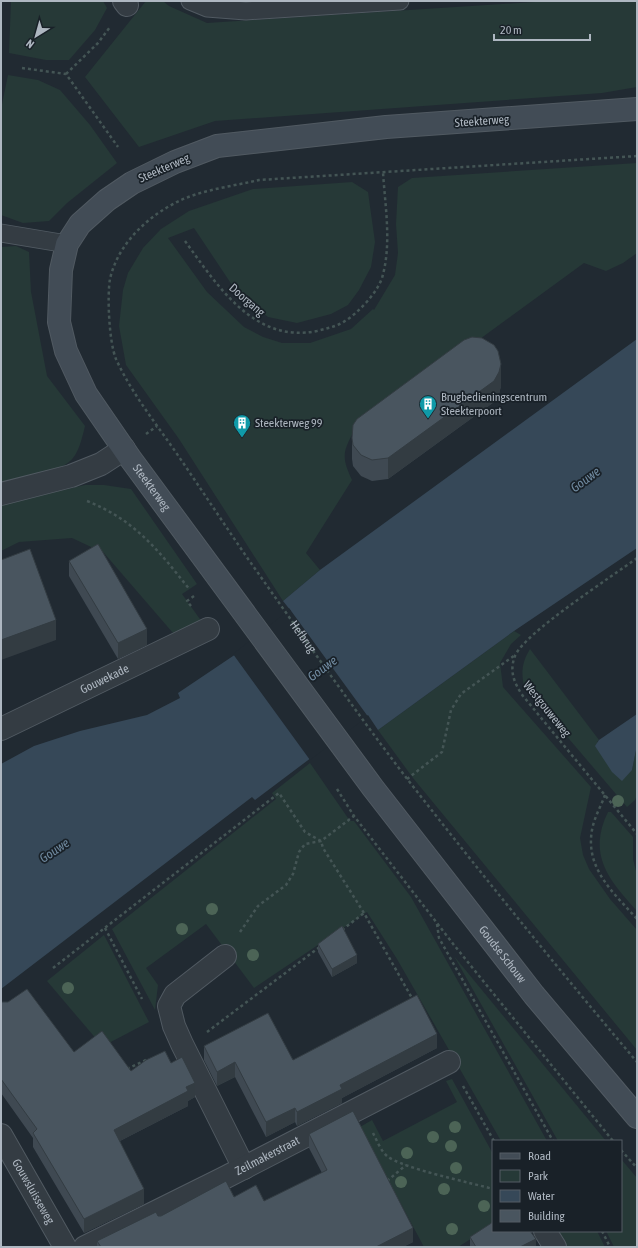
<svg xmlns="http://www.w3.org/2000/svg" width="638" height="1248" font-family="'Asap Condensed',sans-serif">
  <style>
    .green { fill: #263937 }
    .water { fill: #364858 }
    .pier { fill: #212a32 }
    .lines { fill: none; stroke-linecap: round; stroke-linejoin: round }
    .lane-casing { stroke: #515a62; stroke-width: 19 }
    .street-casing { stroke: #515a62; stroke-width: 24 }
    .secondary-casing { stroke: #515a62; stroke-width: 24 }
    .path { stroke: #455; stroke-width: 2.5; stroke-dasharray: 3 3; stroke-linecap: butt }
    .lane { stroke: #343c43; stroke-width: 17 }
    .street { stroke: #343c43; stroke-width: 22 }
    .secondary { stroke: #424c56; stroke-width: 22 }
    .tree { fill: #4c6456 }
    .wall { fill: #3f4952 }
    .shaded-wall { fill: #333c42 }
    .building { fill: #49555f; stroke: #333c42 }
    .labels { text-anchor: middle; stroke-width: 3.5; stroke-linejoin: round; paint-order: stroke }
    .street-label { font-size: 12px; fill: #aeb7c1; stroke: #192128 }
    .poi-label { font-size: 12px; fill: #aeb7c1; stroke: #192128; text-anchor: start }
    .water-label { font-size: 13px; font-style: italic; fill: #718ba1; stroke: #192128 }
  </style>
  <rect width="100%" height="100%" fill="#212a32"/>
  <g class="green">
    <path d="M11,1H103L107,8L95,30L69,60H46L9,53Z"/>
    <path d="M146,1H163L169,6L207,23L550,1H637V87L602,93L215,121L139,147L85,77Z"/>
    <path d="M8,75L38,80L60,90L90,125L117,163L67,203L49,221L23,223L1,215V109Z"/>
    <path d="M637,163V253L623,263L606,271L584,263L354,431C342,453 342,458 352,480L306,553L320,570L283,601L179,439L126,365L119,326L123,290L128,273L143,248L161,229L189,211L253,189L352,182L368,192L375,242L371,267L359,290L348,305L331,314L297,323L268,317L238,294L194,228L168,238L207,292L244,327L263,337L282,343H310L351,329L373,309L374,310L395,275L398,253L396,224L398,187L412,178Z"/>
    <path d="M16,246L29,252L31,292L47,376L85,426C82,438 79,454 69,462C53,474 20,478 1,483V247Z"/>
    <path d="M85,485H104L131,489L197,584L182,594L202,622L173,633L104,553L72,538L19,542L1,551V504Z"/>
    <path d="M514,631L521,635L511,644L500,663L503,687L591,787L580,838L583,855L589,869L610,899L637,930V1050L413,778L378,730Z"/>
    <path d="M530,649L599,740L597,742L632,770L637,745V795L635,800L627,807L524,686C521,672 522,662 530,649Z"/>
    <path d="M310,763L350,821H354L411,897L547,1141H501L397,959L367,912L254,988L206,924L146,968L158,985L155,1010L112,929L276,799L272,793Z"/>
    <path d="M608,812H611L633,837V859L637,875V911C609,880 587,855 608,812Z"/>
    <path d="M104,935L149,1022L105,1045L98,1041L47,981Z"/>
    <path d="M454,956L606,1141H558Z"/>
    <path d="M452,1079L493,1154V1225L458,1247H424L360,1127L372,1120L383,1141L457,1102L446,1081Z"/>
    <path d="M621,1159L637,1178V1247H614L606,1231H621Z"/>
    <path d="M552,1231H597L605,1247H562Z"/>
  </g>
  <g class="water">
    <path d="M637,339V548L514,631L378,730L368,715L255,800L252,797L1,989V764L34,746L80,731L147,715L180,698L178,693L236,654L291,611L283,601L320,570Z"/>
    <path d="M637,714V745L632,770L622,781L612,772L595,746L599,740Z"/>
  </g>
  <path class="pier" d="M289,608L369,718L367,717L310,760L233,654L288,611Z"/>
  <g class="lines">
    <g class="lane-casing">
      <g id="lane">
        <path d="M190,1L207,8L246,11L400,1"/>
        <path d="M1,233L67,244"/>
      </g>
    </g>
    <g class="street-casing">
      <g id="street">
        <path d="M124,1L127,5"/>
        <path d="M1,494L71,476L101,464L124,449"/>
        <path id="s2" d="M1,729L208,629"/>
        <path d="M225,956L175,995L169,1006L174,1026L182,1044L244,1168"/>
        <path id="s3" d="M1,1135L65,1247"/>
        <path d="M545,1231L555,1247"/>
        <path id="s4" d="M85,1247L224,1178L449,1062"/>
      </g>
    </g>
    <g class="secondary-casing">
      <g id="secondary">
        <path id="s5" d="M637,109L386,127L217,146L175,162L132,183L107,200L80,224L67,244L61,270L59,322L66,351L86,394L130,458L373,788L534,995L637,1117"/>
      </g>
    </g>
    <g class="path">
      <path d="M22,68L66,74L118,147"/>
      <path d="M66,74L98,43L110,27"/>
      <path id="s1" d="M637,156L259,180C234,186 206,189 181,200C149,215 118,243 110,279C107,296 109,342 116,359C131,392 154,421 175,451C199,486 222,521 246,556C299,631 352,707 408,780C483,876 559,970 637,1062"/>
      <path d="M185,241C217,285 254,344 317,331C327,328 336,327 345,321C358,313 377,293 382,278C392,244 385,206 383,172"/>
      <path d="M146,434L157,426"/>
      <path d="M87,501C135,520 159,551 190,590"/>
      <path d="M637,558C613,576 524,633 515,656C509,671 514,683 523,696L637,834"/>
      <path d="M191,606L187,601L194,596"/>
      <path d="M407,779L442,752L451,710L461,694L515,655"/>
      <path d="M337,789L354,816L454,945L613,1141"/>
      <path d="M605,795C601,806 594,818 592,830C585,869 614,893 637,919"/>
      <path d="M437,924L439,938L553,1141"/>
      <path d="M105,928L142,999"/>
      <path d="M342,930L364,913"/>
      <path d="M240,932L258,906L286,885L293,874L299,852L305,844L321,841L354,816"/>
      <path d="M53,968L279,793L305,832L321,841L323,848L364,913L413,1000"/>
      <path d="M207,1032L321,946"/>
      <path d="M127,1069L148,1059"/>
      <path d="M463,1086L494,1141"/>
      <path d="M373,1133C377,1141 381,1151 387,1156C401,1168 472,1183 493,1189"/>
      <path d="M621,1150L637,1168"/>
      <path d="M387,1181L406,1165"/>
      <path d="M602,1231L610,1247"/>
    </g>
    <use href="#lane" class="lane"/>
    <use href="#street" class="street"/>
    <use href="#secondary" class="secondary"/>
  </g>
  <g class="tree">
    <circle cx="618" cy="801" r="6"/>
    <circle cx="212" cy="909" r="6"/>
    <circle cx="182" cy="929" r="6"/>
    <circle cx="253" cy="955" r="6"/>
    <circle cx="68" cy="988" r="6"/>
    <circle cx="455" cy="1127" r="6"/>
    <circle cx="433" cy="1137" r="6"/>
    <circle cx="451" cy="1146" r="6"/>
    <circle cx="407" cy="1153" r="6"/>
    <circle cx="456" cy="1168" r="6"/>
    <circle cx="401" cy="1182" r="6"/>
    <circle cx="444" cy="1189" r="6"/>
    <circle cx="484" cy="1206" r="6"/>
    <circle cx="452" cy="1229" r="6"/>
  </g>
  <g class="wall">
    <path d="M501,386L499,394L494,402L388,479L372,481L361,476L353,466L352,459V438Z"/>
    <path d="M69,561L147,645L118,659L69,576Z"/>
    <path d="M318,944L357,963L332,977L318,952Z"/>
    <path d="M1,1002L74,1052L131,1071L171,1063L195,1097L188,1101V1106L120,1141L144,1204L84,1233L33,1147V1138L1,1093Z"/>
    <path d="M204,1046L293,1060L437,1048L342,1098V1103L297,1126L295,1122L266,1137L235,1077L217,1086L204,1060Z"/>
    <path d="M309,1134L413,1242L403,1247H97V1241L158,1216L264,1201L322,1173L309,1148Z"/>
    <path d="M470,1237L536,1247H470Z"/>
  </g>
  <g class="shaded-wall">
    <path d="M501,364V386L499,394L494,402L388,479V458Z"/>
    <path d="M56,620V640L1,660V640Z"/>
    <path d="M147,629V645L118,659V643Z"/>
    <path d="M357,955V963L332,977V969Z"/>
    <path d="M437,1034V1048L342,1098V1103L297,1126V1112L340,1085Z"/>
    <path d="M235,1062V1077L217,1086V1072Z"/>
    <path d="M195,1083V1097L188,1101V1106L114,1144V1130L186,1087Z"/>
    <path d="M295,1108V1122L266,1137V1122Z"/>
    <path d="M144,1189V1204L84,1233V1219Z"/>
    <path d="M413,1228V1242L403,1247H376Z"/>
    <path d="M536,1239V1247H520Z"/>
  </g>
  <g class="building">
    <path d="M472,337L482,338L494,345L498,351L501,364L499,372L494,381L388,458L372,460L361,455L353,445L352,438L353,425L357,419L464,340Z"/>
    <path d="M98,544L147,629L118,643L69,561Z"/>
    <path d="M30,549L56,620L1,640V560Z"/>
    <path d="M342,926L357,955L332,969L318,944Z"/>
    <path d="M27,989L74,1052L102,1031L131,1071L146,1060L165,1051L171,1063L182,1057L195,1083L186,1087L188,1091L114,1130L144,1189L84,1219L33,1133L37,1129L1,1079V1002H8Z"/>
    <path d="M417,995L437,1034L340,1085L342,1089L297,1112L295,1108L266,1122L235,1062L217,1072L204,1046L268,1013L293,1060Z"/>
    <path d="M353,1111L413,1228L376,1247H101L97,1241L156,1212L158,1216H161L226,1181L234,1197L256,1185L264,1201L327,1170L309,1134Z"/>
    <path d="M493,1222V1231H530L536,1239L520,1247H476L470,1237Z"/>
  </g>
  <defs>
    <g id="building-pin" transform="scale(0.9)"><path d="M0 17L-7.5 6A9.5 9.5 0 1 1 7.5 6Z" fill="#0f9aa8" stroke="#192128"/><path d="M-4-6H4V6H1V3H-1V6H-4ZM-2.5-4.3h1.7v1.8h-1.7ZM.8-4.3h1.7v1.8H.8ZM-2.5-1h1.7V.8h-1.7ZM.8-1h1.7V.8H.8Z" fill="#fff"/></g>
  </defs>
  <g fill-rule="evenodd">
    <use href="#building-pin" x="428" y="404"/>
    <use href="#building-pin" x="242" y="423"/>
  </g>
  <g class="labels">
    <g class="street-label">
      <text transform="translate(482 121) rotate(-4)" y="4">Steekterweg</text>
      <text transform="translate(164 168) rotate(-24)" y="4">Steekterweg</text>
      <text transform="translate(247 300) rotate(41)" y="4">Doorgang</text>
      <text dy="4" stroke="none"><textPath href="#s5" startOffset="875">Steekterweg</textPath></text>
      <text dy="4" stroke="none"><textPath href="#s1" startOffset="985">Hefbrug</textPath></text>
      <text dy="4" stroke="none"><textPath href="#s2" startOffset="115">Gouwekade</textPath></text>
      <text transform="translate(547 709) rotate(51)" y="4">Westgouweweg</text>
      <text dy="4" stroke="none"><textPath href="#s5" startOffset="1459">Goudse Schouw</textPath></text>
      <text dy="4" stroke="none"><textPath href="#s4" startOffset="204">Zeilmakerstraat</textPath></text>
      <text dy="4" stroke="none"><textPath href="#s3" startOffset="65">Gouwsluisseweg</textPath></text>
    </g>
    <g class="poi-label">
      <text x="441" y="401">Brugbedieningscentrum<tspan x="441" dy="14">Steekterpoort</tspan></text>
      <text x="255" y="427">Steekterweg 99</text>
    </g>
    <g class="water-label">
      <text transform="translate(585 479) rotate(-36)" y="5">Gouwe</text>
      <text transform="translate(322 668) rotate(-36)" y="5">Gouwe</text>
      <text transform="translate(54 850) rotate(-34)" y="5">Gouwe</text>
    </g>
  </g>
  <rect width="638" height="1248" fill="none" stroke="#aeb7c1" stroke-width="4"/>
  <rect x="492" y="1140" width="130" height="92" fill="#192128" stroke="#555d65"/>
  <rect x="500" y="1153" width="20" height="6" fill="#424c56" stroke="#555d65"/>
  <text x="528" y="1160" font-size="12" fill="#aeb7c1">Road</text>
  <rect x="500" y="1170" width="20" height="12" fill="#263937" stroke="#555d65"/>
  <text x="528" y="1180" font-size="12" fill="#aeb7c1">Park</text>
  <rect x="500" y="1190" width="20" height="12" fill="#364858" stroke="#555d65"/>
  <text x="528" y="1200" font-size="12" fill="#aeb7c1">Water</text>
  <rect x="500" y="1210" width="20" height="12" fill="#49555f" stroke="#555d65"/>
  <text x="528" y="1220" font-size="12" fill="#aeb7c1">Building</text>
  <g transform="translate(36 36) rotate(217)" stroke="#192128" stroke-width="3" paint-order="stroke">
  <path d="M0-3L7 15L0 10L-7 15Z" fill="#aeb7c1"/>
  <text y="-6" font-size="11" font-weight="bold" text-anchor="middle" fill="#aeb7c1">N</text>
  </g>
  <path d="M494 34v6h96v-6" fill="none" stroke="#aeb7c1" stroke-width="2"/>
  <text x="500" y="34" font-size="12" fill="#aeb7c1" stroke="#192128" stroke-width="3" paint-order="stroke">20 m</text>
</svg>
